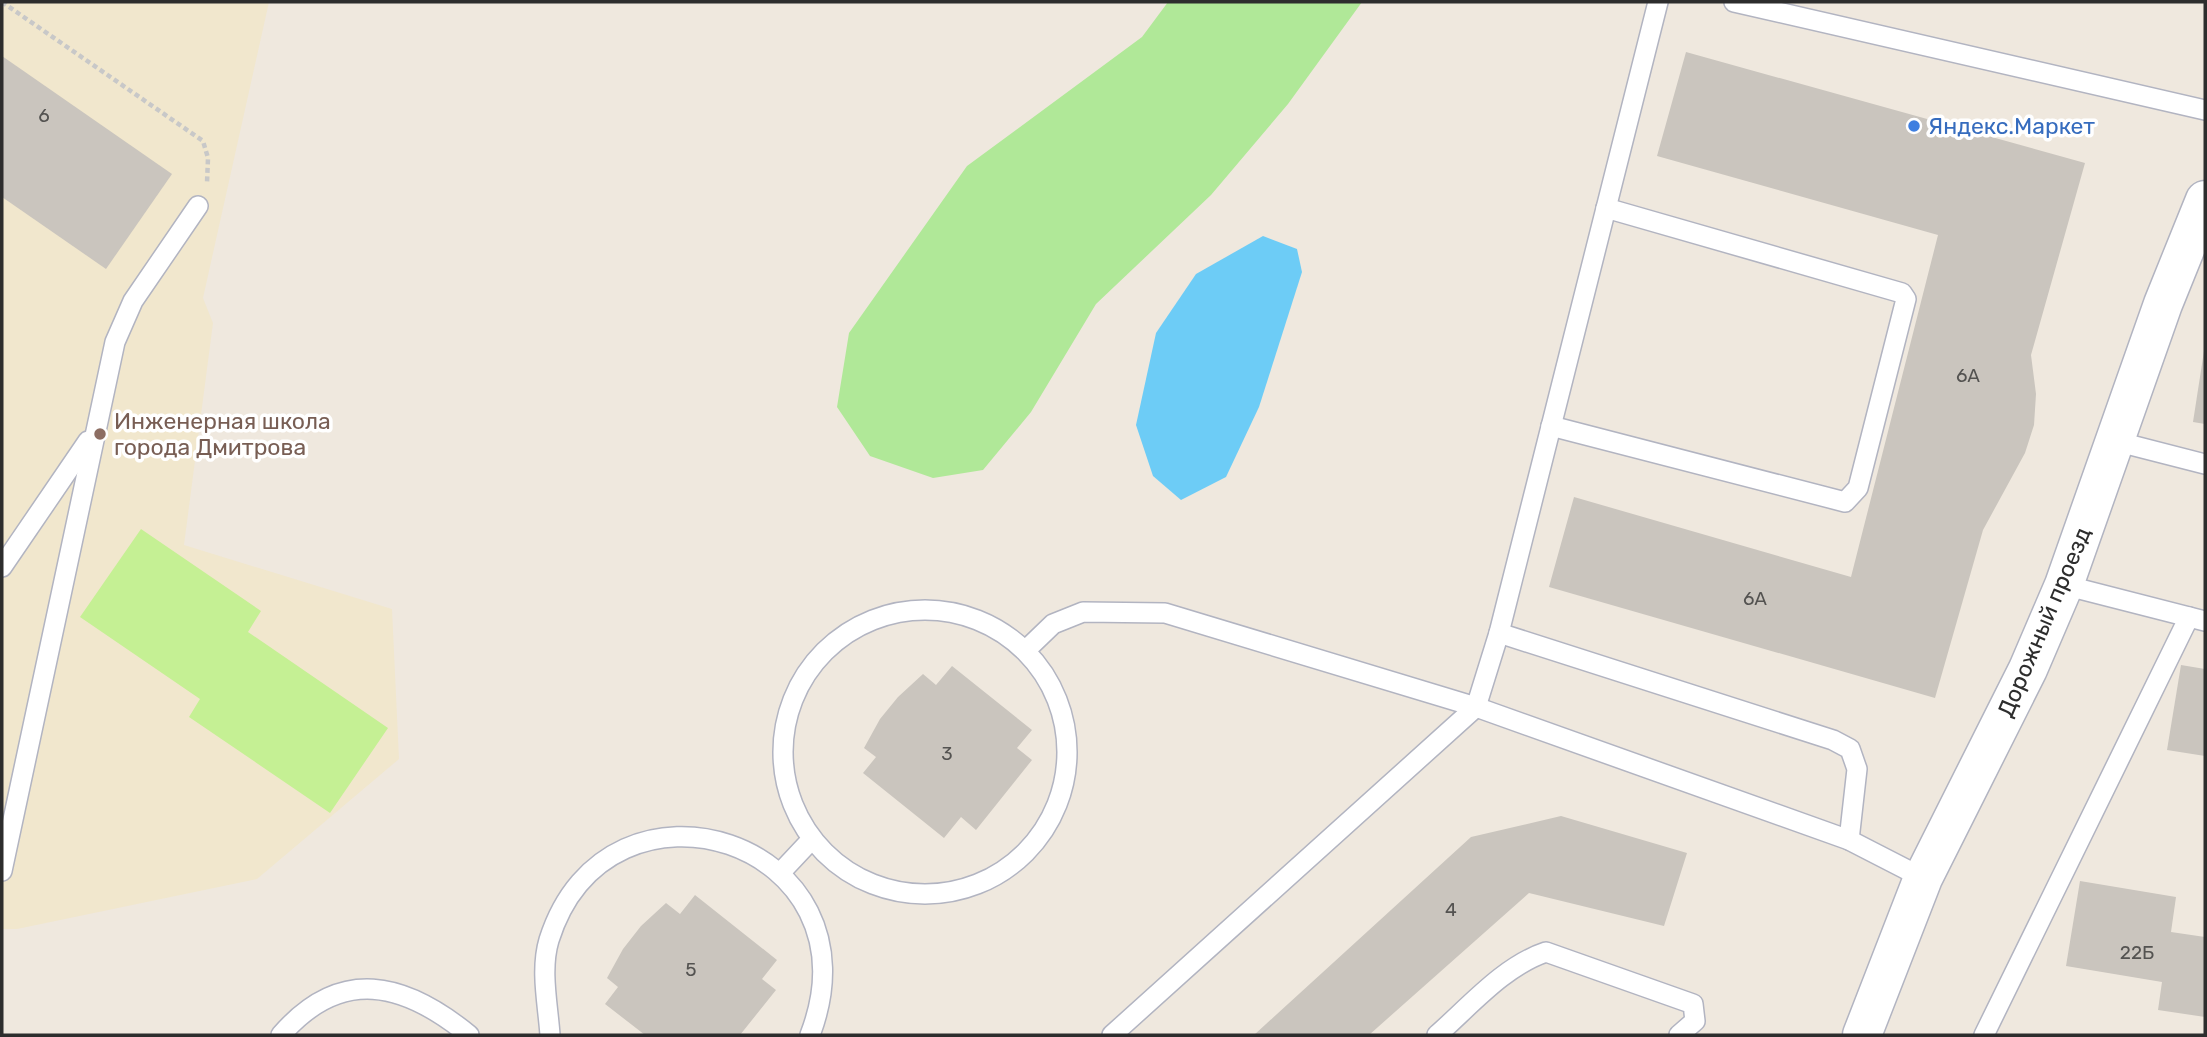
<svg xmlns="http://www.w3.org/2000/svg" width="2207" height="1037" font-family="Rubik,sans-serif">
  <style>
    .education { fill: #f1e7cd }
    .green { fill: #b0e898 }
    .pitch { fill: #c5f094 }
    .water { fill: #6dccf6 }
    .building { fill: #cac5be }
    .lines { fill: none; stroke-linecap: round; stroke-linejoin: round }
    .lane-casing { stroke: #b2b4c1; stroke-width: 22 }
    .street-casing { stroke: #b2b4c1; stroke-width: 41 }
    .path { stroke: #c8c8c8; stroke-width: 4.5; stroke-dasharray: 5 3.5; stroke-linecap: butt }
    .lane { stroke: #fff; stroke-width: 19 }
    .street { stroke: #fff; stroke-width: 38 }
    .shop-dot { fill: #3f7fe0; stroke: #fff; stroke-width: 2.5 }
    .education-dot { fill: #8d6e63; stroke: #fff; stroke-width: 2.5 }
    .labels { text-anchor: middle; stroke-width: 7; stroke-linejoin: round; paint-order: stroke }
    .number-label { font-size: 19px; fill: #545351 }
    .shop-label { font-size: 23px; fill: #366cbe; stroke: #fff; text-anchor: start }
    .education-label { font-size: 23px; fill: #785e54; stroke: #fff; text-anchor: start }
    .street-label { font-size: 23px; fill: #2d2d2d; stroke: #fff }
  </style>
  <rect width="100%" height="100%" fill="#efe8de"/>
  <path class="education" d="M2,2H269L203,298L213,323L184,545L392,609L399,759L257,879L17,929H2Z"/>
  <path class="green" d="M1168,2H1362L1288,104L1211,195L1096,304L1031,412L983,470L933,478L870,456L837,407L849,333L967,166L1142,37Z"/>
  <path class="pitch" d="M141,529L261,611L248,632L388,728L330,813L189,717L200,699L80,617Z"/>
  <path class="water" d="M1263,236L1297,249L1302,272L1259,407L1226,477L1181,500L1153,476L1136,425L1156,333L1196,274Z"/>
  <g class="building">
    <path d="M1686,52L2085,163L2031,355L2036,394L2034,425L2025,453L1983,530L1935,698L1549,587L1574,497L1851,577L1938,235L1657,156Z"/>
    <path d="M2,56L172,174L106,269L2,197Z"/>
    <path d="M2204,351L2205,352V424L2193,422Z"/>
    <path d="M2181,665L2205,669V756L2167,750Z"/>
    <path d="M952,666L1032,730L1017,748L1032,760L976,830L961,817L944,838L863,773L876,757L864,748L880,719L898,697L923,674L936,685Z"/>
    <path d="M1561,816L1687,853L1664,926L1529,893L1369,1035H1254L1471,837Z"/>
    <path d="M2080,881L2176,897L2171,932L2205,937V1017L2158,1010L2162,982L2066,966Z"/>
    <path d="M695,895L777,960L762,979L776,990L740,1035H645L605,1004L618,987L607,978L623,949L641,926L666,903L680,914Z"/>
  </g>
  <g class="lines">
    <g class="lane-casing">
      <g id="lane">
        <path d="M1734,2L2205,110"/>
        <path d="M1551,426L1845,502L1858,488L1906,299L1902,293L1606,208"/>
        <path d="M2115,441L2205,464"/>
        <path d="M2,567L88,441"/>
        <path d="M2064,585L2205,621"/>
        <circle cx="925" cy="752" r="142"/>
        <path d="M1499,633L1833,740L1850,749L1857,769L1849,840"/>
        <path d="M1026,650L1053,624L1083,612L1165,613L1476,707L1849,840L1923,878"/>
        <path d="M2,871L115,342L133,301L198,206"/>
        <path d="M781,872L812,839"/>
        <path d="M281,1035C341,966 404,982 469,1035"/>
        <path d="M550,1035C548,1005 540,970 549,940C608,753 884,841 810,1035"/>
        <path d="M1112,1035L1476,707L1499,633L1658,2"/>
        <path d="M1437,1035C1470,1006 1504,966 1546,952L1693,1004L1695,1021L1679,1035"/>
        <path d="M1984,1035L2189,617"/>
      </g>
    </g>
    <g class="street-casing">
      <path id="street" d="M1862,1035L1923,878L2028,669L2064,585L2163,304L2205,200"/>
    </g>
    <path class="path" d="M2,2L203,141L208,158L207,183"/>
    <use href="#lane" class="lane"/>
    <use href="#street" class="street"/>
  </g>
  <circle class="shop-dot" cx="1914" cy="126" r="7"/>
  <circle class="education-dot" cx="100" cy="434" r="7"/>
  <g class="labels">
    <g class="number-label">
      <text x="44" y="122">6</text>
      <text x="1968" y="382">6А</text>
      <text x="1755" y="605">6А</text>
      <text x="947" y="760">3</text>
      <text x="1451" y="916">4</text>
      <text x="2137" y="959">22Б</text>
      <text x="691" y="976">5</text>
    </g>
    <g class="shop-label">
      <text x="1928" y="134">Яндекс.Маркет</text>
    </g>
    <g class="education-label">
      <text x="114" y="429">Инженерная школа<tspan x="114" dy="26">города Дмитрова</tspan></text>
    </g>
    <g class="street-label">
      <text transform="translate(2044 622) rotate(-67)" y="8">Дорожный проезд</text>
    </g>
  </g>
  <rect width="2207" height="1037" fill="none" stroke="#2d2d2d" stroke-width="7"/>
</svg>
